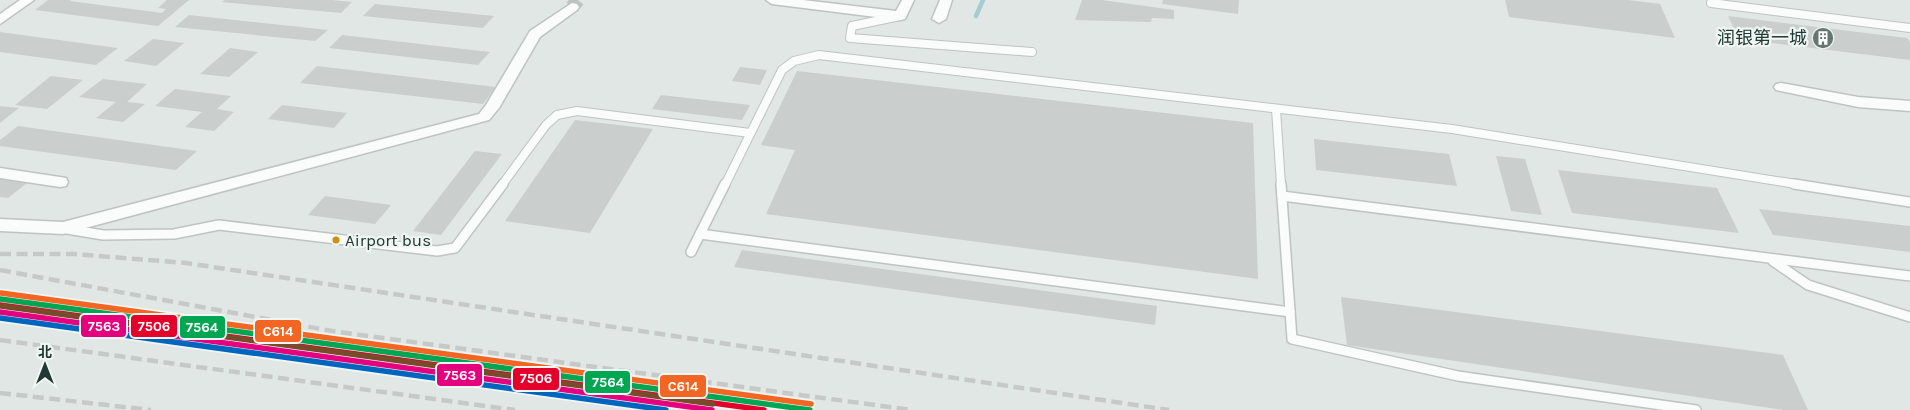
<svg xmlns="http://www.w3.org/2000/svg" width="1910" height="410" font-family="Karla,'Noto Sans SC',sans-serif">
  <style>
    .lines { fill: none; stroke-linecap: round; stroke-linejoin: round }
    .stream { stroke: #a5ccd2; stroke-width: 4.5 }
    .building { fill: #cacfcd }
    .street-tunnel { stroke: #bbc4c0; stroke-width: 14; stroke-dasharray: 14 8; stroke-linecap: butt }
    .lane-far1-casing { stroke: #bec4c1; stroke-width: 10 }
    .lane-casing { stroke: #bec4c1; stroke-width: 12 }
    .street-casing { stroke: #bec4c1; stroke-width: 3 }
    .lane-far1 { stroke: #fafbfb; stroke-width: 8 }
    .lane { stroke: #fafbfb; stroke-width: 9 }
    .street { fill: #fafbfb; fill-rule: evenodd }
    .rail { stroke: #c6c9c8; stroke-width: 4.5; stroke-dasharray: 11 5.5; stroke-linecap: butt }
    .rail-1-casing { stroke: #eff6f3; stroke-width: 9 }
    .rail-2-casing { stroke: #eff6f3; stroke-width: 9 }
    .rail-3-casing { stroke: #eff6f3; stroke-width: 9 }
    .rail-4-casing { stroke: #eff6f3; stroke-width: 9 }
    .rail-5-casing { stroke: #eff6f3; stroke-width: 9 }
    .rail-6-casing { stroke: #eff6f3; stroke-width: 9 }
    .rail-1 { stroke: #00a651; stroke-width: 5.5 }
    .rail-2 { stroke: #e4002b; stroke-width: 5.5 }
    .rail-3 { stroke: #f26522; stroke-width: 5.5 }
    .rail-4 { stroke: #e5007d; stroke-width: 5.5 }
    .rail-5 { stroke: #0065bd; stroke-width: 5.5 }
    .rail-6 { stroke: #7a4b2a; stroke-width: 5.5 }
    .bus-dot { fill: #cc900a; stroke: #eff6f3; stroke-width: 2 }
    .labels { text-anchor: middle; stroke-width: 4.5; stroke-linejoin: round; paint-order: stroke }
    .bus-label { font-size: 17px; fill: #223832; stroke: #eff6f3; text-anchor: start }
    .poi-label { font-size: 18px; fill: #223832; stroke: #eff6f3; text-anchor: end }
    .line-badge { stroke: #eff6f3; stroke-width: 2 }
    .badge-label { font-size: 14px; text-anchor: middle; font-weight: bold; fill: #fff }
  </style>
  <rect width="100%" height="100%" fill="#e1e7e4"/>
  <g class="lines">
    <path class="stream" d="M976,16L983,0"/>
  </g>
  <g class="building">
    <path d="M48,0H71L70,1L162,13L166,9L158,8L167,0H189L158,26L35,10Z"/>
    <path d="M225,0H332L352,2L341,13L222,2Z"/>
    <path d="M1082,0H1102L1174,10V19L1152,18L1151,22L1075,20Z"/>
    <path d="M1163,0H1239L1238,14L1162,4Z"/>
    <path d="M1505,0H1628L1660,4L1675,38L1509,17Z"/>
    <path d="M375,4L494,16L483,28L363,16Z"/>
    <path d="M189,15L328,30L315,41L175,27Z"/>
    <path d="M1728,16L1907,38L1910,42V60L1739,39Z"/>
    <path d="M0,32L118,48L96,65L0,52Z"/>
    <path d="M342,35L490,52L478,65L329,48Z"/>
    <path d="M153,39L184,43L156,66L124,61Z"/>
    <path d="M230,48L258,52L229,77L200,74Z"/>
    <path d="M317,66L496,87L483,104L300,83Z"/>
    <path d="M740,67L767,70L760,85L732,81Z"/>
    <path d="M797,71L1253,123L1258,279L766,214L795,150L761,145Z"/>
    <path d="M51,76L83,80L47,109L15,105Z"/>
    <path d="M103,79L147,84L127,102L145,104L123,122L96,118L116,102L79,97Z"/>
    <path d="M175,89L231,96L217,109L234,112L214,131L185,127L202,112L155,106Z"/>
    <path d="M661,95L750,105L742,120L652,109Z"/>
    <path d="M282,105L347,113L334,128L268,119Z"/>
    <path d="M0,106L19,108L0,123Z"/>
    <path d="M575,120L653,129L590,233L505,221Z"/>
    <path d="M18,126L197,151L176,170L0,146V140Z"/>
    <path d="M1314,139L1449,154L1457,186L1316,170Z"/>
    <path d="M475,151L502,154L441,235L413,231Z"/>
    <path d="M1496,156L1525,159L1542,215L1511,211Z"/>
    <path d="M1558,170L1717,188L1739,233L1572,213Z"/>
    <path d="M0,179L27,183L8,198L0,197Z"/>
    <path d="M325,196L391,205L375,224L308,215Z"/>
    <path d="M1759,209L1910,226V252L1773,235Z"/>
    <path d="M742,250L1157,306L1155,325L734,267Z"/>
    <path d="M1341,297L1783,355L1808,410H1784L1347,345Z"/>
  </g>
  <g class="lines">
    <path class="street-tunnel" d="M572,7L578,0"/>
    <g class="lane-far1-casing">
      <g id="lane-far1">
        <path d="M1711,3L1910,28"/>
        <path d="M900,16L852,26L850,38L1032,52"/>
        <path d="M1276,109L1281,185"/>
        <path d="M502,185L546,125L557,115L577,111L750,133"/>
        <path d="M725,185L782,70L794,61L819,55L1452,129L1802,185"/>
      </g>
    </g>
    <g class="lane-casing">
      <g id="lane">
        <path d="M1281,184L1292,339L1458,376L1696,410"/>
        <path d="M1794,184L1910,202"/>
        <path d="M1282,196L1910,276"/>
        <path d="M67,229L103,235L174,234L219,225L437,251L455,248L503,184"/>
        <path d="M700,234L1290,312"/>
        <path d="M691,252L725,184"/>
        <path d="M1773,261L1808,285L1910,317"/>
      </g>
    </g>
    <g class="street-casing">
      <g id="street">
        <path d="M20,0H34L0,24V14Z"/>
        <path d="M766,0H803L896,11L902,0H914L905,19L900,20L772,4Z"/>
        <path d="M940,0H952L946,19L939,23L932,19Z"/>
        <path d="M572,3L577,4L579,7L577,10L540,37L499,108L489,120L63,234L0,231V219L63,222L479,114L486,105L530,31Z"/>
        <path d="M1781,83L1858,97L1910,101V111L1858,107L1776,90L1774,87L1776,84Z"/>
        <path d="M0,168L60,177L66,178L68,182L66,186L60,187L0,178Z"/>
      </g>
    </g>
    <use href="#lane-far1" class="lane-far1"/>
    <use href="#lane" class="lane"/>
    <use href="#street" class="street"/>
    <g class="rail">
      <path d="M0,254H74L186,263L1169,410"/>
      <path d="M0,270L332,331L911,410"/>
      <path d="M0,340L515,410"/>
      <path d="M0,393L151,410"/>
    </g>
    <g class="rail-1-casing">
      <path id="rail-1" d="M0,299L810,410"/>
    </g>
    <g class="rail-2-casing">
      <path id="rail-2" d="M0,305L764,410"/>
    </g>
    <g class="rail-3-casing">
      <path id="rail-3" d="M1,293L811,404"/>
    </g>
    <g class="rail-4-casing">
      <path id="rail-4" d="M0,312L712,410"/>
    </g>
    <g class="rail-5-casing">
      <path id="rail-5" d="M0,318L666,410"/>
    </g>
    <g class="rail-6-casing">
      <path id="rail-6" d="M1,306L713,404"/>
    </g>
    <use href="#rail-1" class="rail-1"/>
    <use href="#rail-2" class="rail-2"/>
    <use href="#rail-3" class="rail-3"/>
    <use href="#rail-4" class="rail-4"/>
    <use href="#rail-5" class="rail-5"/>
    <use href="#rail-6" class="rail-6"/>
  </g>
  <defs>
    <g id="building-disc" transform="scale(1.125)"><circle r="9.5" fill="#657570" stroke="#eff6f3"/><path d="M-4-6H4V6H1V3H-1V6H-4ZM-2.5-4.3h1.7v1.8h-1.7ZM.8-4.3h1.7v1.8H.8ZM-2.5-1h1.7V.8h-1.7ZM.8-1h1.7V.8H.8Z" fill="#fff"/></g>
  </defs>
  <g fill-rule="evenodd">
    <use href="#building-disc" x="1823" y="38"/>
  </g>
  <circle class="bus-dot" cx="336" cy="240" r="4.5"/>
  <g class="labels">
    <g class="bus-label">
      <text x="345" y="246">Airport bus</text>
    </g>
    <g class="poi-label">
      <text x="1807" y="44">润银第一城</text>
    </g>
  </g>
  <g class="line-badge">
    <rect x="130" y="314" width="48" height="24" rx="5" fill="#e4002b"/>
    <rect x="80" y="314" width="47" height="24" rx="5" fill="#e5007d"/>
    <rect x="179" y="315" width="47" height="24" rx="5" fill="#00a651"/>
    <rect x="254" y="319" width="48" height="24" rx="5" fill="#f26522"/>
    <rect x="436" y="363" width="47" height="24" rx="5" fill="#e5007d"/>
    <rect x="512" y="367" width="48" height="24" rx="5" fill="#e4002b"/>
    <rect x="584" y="370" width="47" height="24" rx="5" fill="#00a651"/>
    <rect x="659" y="374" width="48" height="24" rx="5" fill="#f26522"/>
  </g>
  <g class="badge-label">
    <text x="154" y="331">7506</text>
    <text x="104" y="331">7563</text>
    <text x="202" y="332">7564</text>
    <text x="278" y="336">C614</text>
    <text x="460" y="380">7563</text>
    <text x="536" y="383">7506</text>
    <text x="608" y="387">7564</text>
    <text x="683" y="391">C614</text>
  </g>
  <g transform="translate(45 365)" stroke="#eff6f3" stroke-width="4" paint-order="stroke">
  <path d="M0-4L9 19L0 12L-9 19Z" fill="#223832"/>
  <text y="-8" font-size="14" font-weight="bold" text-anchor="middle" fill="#223832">北</text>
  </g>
</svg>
